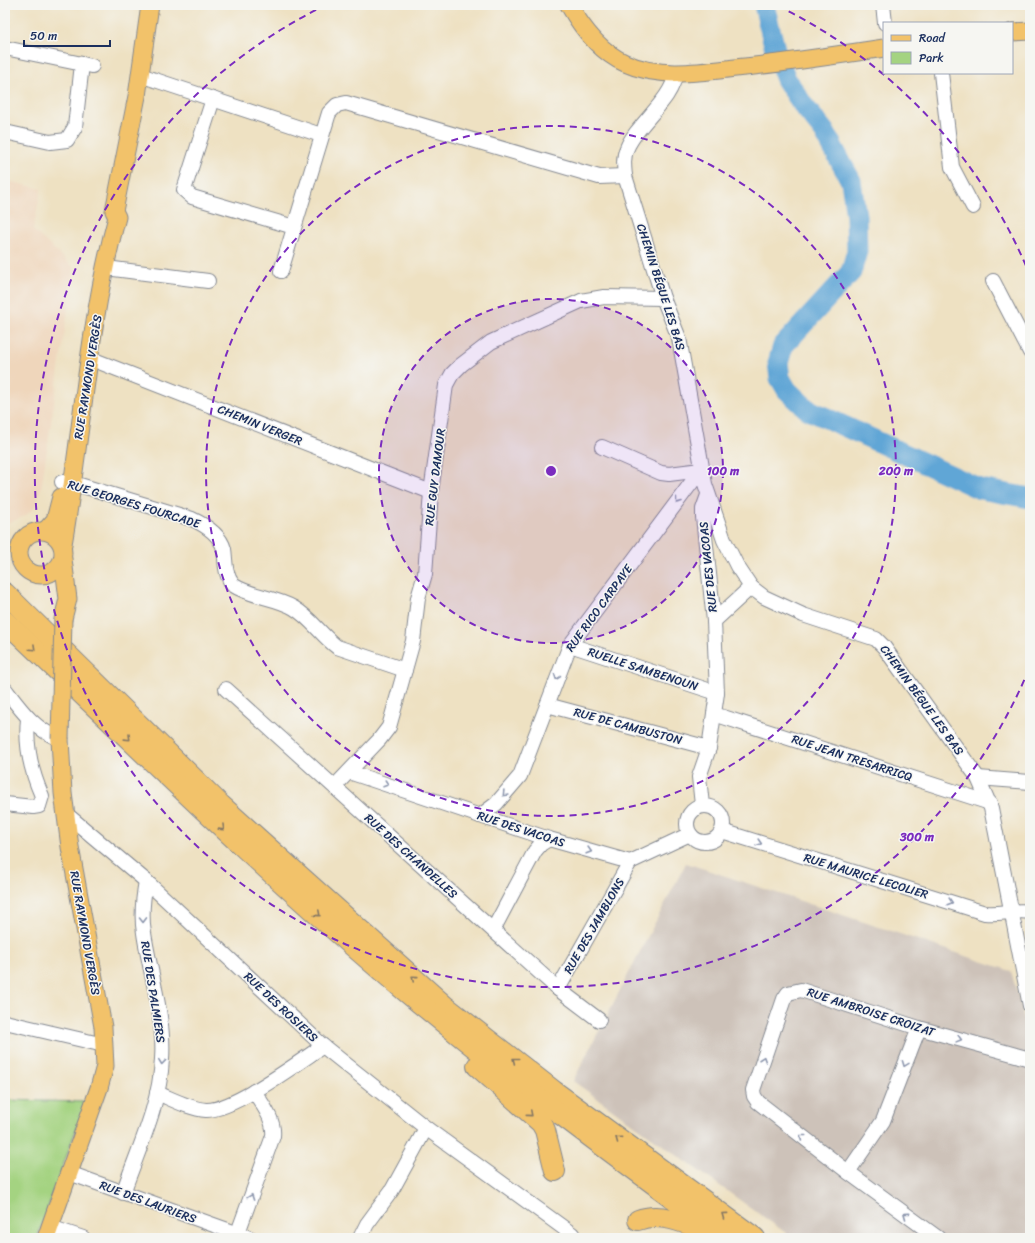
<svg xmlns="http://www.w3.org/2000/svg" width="1035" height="1243" font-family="Sriracha,sans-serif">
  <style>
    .built { fill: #efd6bb }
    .industrial { fill: #cdc2b9 }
    .green { fill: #a4d381; stroke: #608170 }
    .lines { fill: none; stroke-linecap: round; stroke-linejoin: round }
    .river { stroke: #60a6d6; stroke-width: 21 }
    .minor-casing { stroke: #848890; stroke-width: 16 }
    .major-casing { stroke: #848890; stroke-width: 19 }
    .highway-casing { stroke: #848890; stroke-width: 22 }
    .minor { stroke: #fff; stroke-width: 14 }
    .major { stroke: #f2c26a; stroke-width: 17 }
    .highway { stroke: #f2c26a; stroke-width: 20 }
    .major-bridge-casing { stroke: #848890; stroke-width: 19; stroke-linecap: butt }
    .major-bridge { stroke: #f2c26a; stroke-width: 17 }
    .oneway { stroke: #8d97ae }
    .oneway2 { stroke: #867864 }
    .ring { fill: none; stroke: #7b2cbf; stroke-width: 2; stroke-dasharray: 7 5 }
    .labels { text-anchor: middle; stroke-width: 3; stroke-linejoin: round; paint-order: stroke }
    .street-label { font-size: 12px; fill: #1b2f5e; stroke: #f6f6f2 }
    .centre { fill: #7b2cbf; stroke: #f6f6f2; stroke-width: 2 }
    .ring-label { font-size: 12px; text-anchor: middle; font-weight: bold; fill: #7b2cbf; stroke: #f6f6f2; stroke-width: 3; stroke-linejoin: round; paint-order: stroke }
  </style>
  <rect width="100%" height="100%" fill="#f6f6f2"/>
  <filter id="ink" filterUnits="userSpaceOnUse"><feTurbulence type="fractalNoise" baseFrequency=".025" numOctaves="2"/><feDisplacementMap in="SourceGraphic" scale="8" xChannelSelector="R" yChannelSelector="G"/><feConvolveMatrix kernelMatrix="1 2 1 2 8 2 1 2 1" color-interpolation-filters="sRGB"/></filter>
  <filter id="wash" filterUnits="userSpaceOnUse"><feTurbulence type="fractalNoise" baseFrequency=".012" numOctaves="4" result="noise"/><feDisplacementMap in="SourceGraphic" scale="16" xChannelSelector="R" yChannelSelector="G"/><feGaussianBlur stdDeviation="0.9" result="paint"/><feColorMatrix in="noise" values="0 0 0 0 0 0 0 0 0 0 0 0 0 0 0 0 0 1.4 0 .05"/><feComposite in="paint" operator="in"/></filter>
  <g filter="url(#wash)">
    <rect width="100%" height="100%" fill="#eee1c2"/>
    <path class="built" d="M5,180L41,189L33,230L74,268L42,483L38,499L34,508L25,516L5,524Z"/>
    <path class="industrial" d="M686,863L1011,971L1030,1041V1238H793L573,1081Z"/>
    <path class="green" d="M5,1100L86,1102L37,1238H5Z"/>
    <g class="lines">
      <path class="river" d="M764,5L776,53L786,79L803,105L824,131L851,181L856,216L857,251L851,272L783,346L778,363L780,378L787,390L807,409L980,489L1030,498"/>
    </g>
  </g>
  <g filter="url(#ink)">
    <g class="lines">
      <g class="minor-casing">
        <g id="minor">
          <path d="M883,5L885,23"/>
          <path d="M5,48L92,66"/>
          <path d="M941,73L952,167L973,207"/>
          <path d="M675,74C674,98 636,125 627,148C623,157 624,166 625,176L663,298L679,338L705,484L724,540L737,566L751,587L764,597L803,615L876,639L884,647L978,778L991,808L1030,1006"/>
          <path d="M140,75L321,135"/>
          <path d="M213,99L184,190L192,197L294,227"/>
          <path d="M5,132L50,142L67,140L75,127L82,64"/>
          <path d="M106,268L208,281"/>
          <path d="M281,271L329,113L337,105L346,103L599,177L625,176"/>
          <path d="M993,281L1030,352"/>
          <path d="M89,358L431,492"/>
          <path d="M602,447L661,473L669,474L701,470"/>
          <path d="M62,482L73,483L192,519C205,525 220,534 224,549C226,562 224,573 233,585C251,597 275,597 294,608C311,618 321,635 337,647L405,670"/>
          <path d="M714,621L751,587"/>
          <path d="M570,645L717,693"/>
          <path d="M5,689C21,710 34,729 60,739"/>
          <path d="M226,689L558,989L599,1020"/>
          <path d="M547,705L709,748"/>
          <path d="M714,714L990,803"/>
          <path d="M349,772L549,839L630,862L690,834"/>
          <path d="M978,778L1030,782"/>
          <path d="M335,786L379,740L389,727L413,641L418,598L425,574L431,492L446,385L452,374L461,365L491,342L581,301L604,297L663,298"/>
          <path d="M5,804L33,807L39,806L42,796C31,771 25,747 28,719"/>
          <path d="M702,805L699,777L709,748L717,693L714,621L703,517V509L708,495"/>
          <circle cx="705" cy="824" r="18"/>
          <path d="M65,813L146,881L323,1046L426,1128L572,1234L571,1238"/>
          <path d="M480,816L496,804L520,776L570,645L701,470"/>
          <path d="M722,831L985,913C1001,915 1015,909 1030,912"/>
          <path d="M493,930L535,851L541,844L549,839"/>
          <path d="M558,989L630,862"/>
          <path d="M5,1022L104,1045"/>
          <path d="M157,1093C172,1099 190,1109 206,1110C233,1111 299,1062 323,1046"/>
          <path d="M848,1172L883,1121L919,1028"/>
          <path d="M69,1173L250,1238"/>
          <path d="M123,1193C138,1150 160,1105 162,1059C165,1017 150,974 144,933C141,916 143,898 146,881"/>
          <path d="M50,1227L83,1238"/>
          <path d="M236,1238L273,1136C275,1120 262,1104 254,1091"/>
          <path d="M360,1238L367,1224L392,1190L426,1128"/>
          <path d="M938,1238L848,1172L758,1102L754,1096L753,1090L784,999L788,993L801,990L919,1028L1030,1059"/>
        </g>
      </g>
      <g class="major-casing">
        <g id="major">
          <path d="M569,5C582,28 600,52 625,63C662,80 706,71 745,67C792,62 838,55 884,48"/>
          <path d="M1012,32L1030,31"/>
          <circle cx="41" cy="553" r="22"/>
          <path d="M45,531L55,520L61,497"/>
          <path d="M63,544C82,435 88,324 117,217L114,211L137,96L150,5"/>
          <path d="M63,559L68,599L63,619"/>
          <path d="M46,1238L99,1088L105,1066L103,1027L70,847L63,793L60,739"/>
        </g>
      </g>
      <g class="highway-casing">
        <g id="highway">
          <path d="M5,593L221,805L445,1006L554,1091L755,1238"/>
          <path d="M5,621C137,746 266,874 405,991C509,1078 618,1158 727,1238"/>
          <path d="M477,1066L541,1123L545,1130L555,1171"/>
          <path d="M638,1220C660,1212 683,1222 705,1231"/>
        </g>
      </g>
      <use href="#minor" class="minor"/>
      <use href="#major" class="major"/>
      <use href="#highway" class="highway"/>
      <g class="major-bridge-casing">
        <path id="major-bridge" d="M60,739L63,619"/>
      </g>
      <use href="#major-bridge" class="major-bridge"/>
    </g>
    <defs><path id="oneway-chevron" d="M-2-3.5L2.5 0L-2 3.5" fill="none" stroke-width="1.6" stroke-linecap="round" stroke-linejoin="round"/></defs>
    <g class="oneway">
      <use href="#oneway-chevron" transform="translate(678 501) rotate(127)"/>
      <use href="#oneway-chevron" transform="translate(557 677) rotate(110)"/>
      <use href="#oneway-chevron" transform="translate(386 784) rotate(19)"/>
      <use href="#oneway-chevron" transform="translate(505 794) rotate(134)"/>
      <use href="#oneway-chevron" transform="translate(759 843) rotate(17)"/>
      <use href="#oneway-chevron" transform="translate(589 851) rotate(16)"/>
      <use href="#oneway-chevron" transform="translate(950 902) rotate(17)"/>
      <use href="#oneway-chevron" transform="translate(143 920) rotate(89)"/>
      <use href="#oneway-chevron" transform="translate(959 1039) rotate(15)"/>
      <use href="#oneway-chevron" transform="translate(763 1059) rotate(-71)"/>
      <use href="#oneway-chevron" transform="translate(162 1062) rotate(96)"/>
      <use href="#oneway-chevron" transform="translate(905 1064) rotate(111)"/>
      <use href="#oneway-chevron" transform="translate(802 1137) rotate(-142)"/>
      <use href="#oneway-chevron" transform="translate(251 1197) rotate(-70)"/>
      <use href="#oneway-chevron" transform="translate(906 1215) rotate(-144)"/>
    </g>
    <g class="oneway2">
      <use href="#oneway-chevron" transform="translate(33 648) rotate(43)"/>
      <use href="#oneway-chevron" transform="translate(128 738) rotate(44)"/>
      <use href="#oneway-chevron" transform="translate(222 828) rotate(44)"/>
      <use href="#oneway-chevron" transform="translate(318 914) rotate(41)"/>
      <use href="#oneway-chevron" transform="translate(414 978) rotate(-139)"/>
      <use href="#oneway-chevron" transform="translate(515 1060) rotate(-142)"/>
      <use href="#oneway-chevron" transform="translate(530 1114) rotate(41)"/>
      <use href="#oneway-chevron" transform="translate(618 1139) rotate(-144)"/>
      <use href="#oneway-chevron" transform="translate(724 1215) rotate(-144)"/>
    </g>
  </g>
  <circle cx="551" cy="471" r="172" fill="#7b2cbf" fill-opacity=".12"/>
  <g class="ring">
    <circle cx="551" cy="471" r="172"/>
    <circle cx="551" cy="471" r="345"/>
    <path d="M1029 669A517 517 0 1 1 324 6M778 6A517 517 0 0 1 1029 273"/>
  </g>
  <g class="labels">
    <g class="street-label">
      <text transform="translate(661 287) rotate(72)" y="4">CHEMIN BÉGUE LES BAS</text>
      <text transform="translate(88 377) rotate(-81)" y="4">RUE RAYMOND VERGÈS</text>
      <text transform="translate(260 425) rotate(22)" y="4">CHEMIN VERGER</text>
      <text transform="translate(435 477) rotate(-83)" y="4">RUE GUY DAMOUR</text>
      <text transform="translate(134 504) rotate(17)" y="4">RUE GEORGES FOURCADE</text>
      <text transform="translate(708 567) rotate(-96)" y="4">RUE DES VACOAS</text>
      <text transform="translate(599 608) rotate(-54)" y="4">RUE RICO CARPAYE</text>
      <text transform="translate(643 669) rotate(18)" y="4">RUELLE SAMBENOUN</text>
      <text transform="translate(922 700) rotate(54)" y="4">CHEMIN BÉGUE LES BAS</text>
      <text transform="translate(628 726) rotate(15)" y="4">RUE DE CAMBUSTON</text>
      <text transform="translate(852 758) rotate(18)" y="4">RUE JEAN TRESARRICQ</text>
      <text transform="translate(521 829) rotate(18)" y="4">RUE DES VACOAS</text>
      <text transform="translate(411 856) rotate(42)" y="4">RUE DES CHANDELLES</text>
      <text transform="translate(866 876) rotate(17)" y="4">RUE MAURICE LECOLIER</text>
      <text transform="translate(594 926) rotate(-60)" y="4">RUE DES JAMBLONS</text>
      <text transform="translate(85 933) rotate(80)" y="4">RUE RAYMOND VERGÈS</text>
      <text transform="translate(153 992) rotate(81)" y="4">RUE DES PALMIERS</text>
      <text transform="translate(281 1007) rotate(43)" y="4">RUE DES ROSIERS</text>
      <text transform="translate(871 1012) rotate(18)" y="4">RUE AMBROISE CROIZAT</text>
      <text transform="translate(148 1202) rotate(20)" y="4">RUE DES LAURIERS</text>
    </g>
  </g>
  <circle cx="551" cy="471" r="6" class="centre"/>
  <g class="ring-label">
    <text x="723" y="475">100 m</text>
    <text x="896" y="475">200 m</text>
    <text x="917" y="841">300 m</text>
  </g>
  <rect width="1035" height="1243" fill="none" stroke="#f6f6f2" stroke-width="20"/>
  <rect x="883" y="22" width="130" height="52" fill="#f6f6f2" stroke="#9ea6b7"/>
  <rect x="891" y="35" width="20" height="6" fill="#f2c26a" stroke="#9ea6b7"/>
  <text x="919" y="42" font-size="12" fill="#1b2f5e">Road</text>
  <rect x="891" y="52" width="20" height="12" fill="#a4d381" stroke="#9ea6b7"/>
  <text x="919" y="62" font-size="12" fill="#1b2f5e">Park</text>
  <path d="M24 40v6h86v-6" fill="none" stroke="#1b2f5e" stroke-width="2"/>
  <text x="30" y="40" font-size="12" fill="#1b2f5e" stroke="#f6f6f2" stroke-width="3" paint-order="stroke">50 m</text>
</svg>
